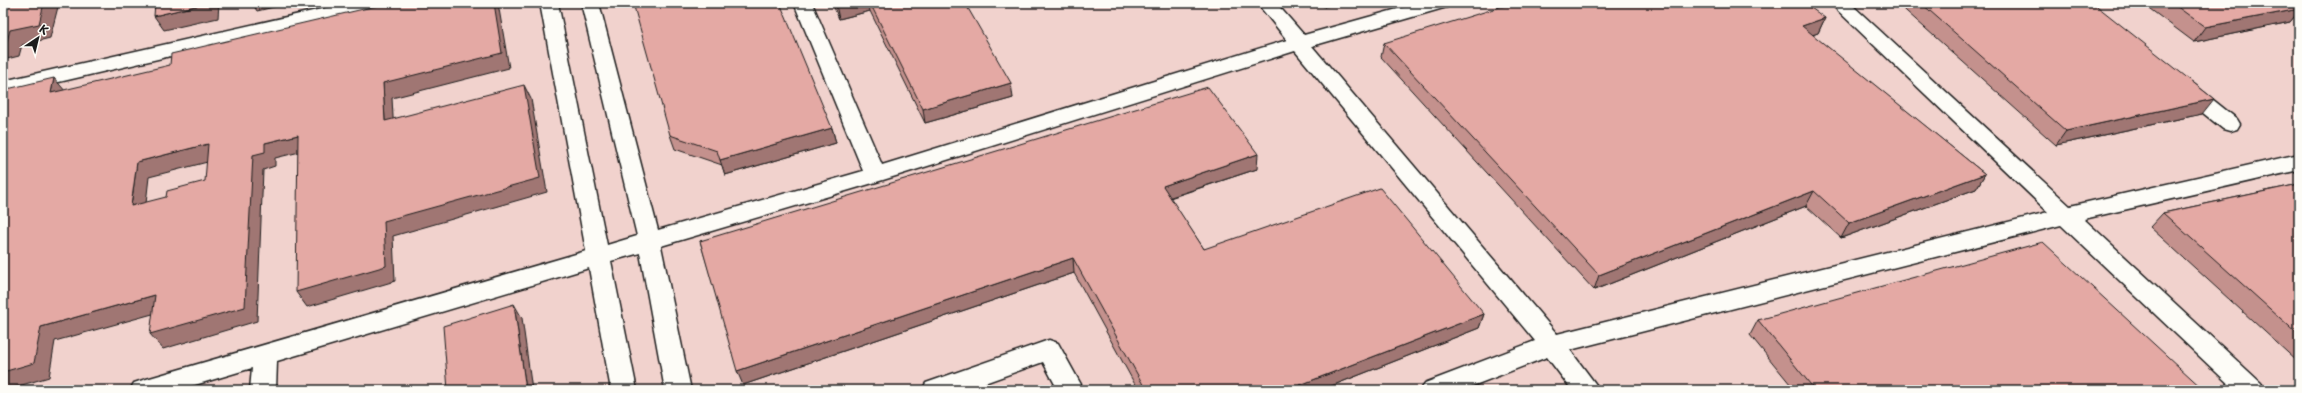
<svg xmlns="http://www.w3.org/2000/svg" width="2302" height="393" font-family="'Playpen Sans',sans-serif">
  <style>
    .built { fill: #f1d2cd }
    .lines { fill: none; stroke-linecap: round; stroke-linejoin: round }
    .minor-casing { stroke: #1c1c1c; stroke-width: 3 }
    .minor { fill: #fdfcf7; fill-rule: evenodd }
    .wall { fill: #c4918d; stroke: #1c1c1c }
    .shaded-wall { fill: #a07673; stroke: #1c1c1c }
    .building { fill: #e4a9a4; stroke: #1c1c1c; fill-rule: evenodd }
  </style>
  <rect width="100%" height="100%" fill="#f6e3de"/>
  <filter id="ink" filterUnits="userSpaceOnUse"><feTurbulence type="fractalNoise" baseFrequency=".025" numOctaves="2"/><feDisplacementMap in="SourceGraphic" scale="8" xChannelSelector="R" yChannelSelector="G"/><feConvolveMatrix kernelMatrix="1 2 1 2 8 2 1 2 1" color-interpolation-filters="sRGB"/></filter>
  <g filter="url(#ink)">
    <path class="built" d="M3,3H2295L2299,6V390H3Z"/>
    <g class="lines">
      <g class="minor-casing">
        <g id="minor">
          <path d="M348,3H382L380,7L373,9L3,95V81Z"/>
          <path d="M540,3H558L607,245L637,236L581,3H599L658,230L863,171L794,3H812L882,165L1287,40L1257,3H1276L1304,35L1419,3H1449L1447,7L1312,46L1557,334L2048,212L1830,3H1850L2070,206L2299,154V170L2084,219L2261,383L2265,390H2235L2061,225L1570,350L1600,390H1572L1547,357L1462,390H1421L1425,383L1535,341L1295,51L883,180L661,246L691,390H665L640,253L611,261L637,390H611L589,268L277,361L276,390H250L252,368L178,390H130L134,383L143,380L586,251Z"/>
          <path d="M2185,81L2192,83L2237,119L2240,124L2237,129L2230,131L2223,129L2178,93L2175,88L2178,83Z"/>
          <path d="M1049,340L1058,343L1084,390H1058L1043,362L965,390H922L926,383Z"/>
        </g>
      </g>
      <use href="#minor" class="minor"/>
    </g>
    <g class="wall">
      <path d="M832,3H965L1013,98L925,123L870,11L839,19Z"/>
      <path d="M1321,3H1336L1324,7Z"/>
      <path d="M1897,3H2093L2202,114L2056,145Z"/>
      <path d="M2142,3H2294L2299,6V11L2290,22L2194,42Z"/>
      <path d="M1825,18L1818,33L1812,35L1985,174L1976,189L1841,238L1806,206L1594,290L1381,57L1384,43Z"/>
      <path d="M832,128L836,143L725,175L722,165L675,149L670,135Z"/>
      <path d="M1257,169L1170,198L1204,249L1484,314L1479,328L1321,390H1138L1074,273L743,385L700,241Z"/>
      <path d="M2299,184V363L2150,227L2163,213Z"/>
      <path d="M1758,320L2204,390H1795L1750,335Z"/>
    </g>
    <g class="shaded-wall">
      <path d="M44,3H59L50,38L22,45L19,56L3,60V42L10,30Z"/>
      <path d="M208,3H219L218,18L164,30L154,16Z"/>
      <path d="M252,3H291L257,11Z"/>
      <path d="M494,3H498L509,68L392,98L394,135L385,121L383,83Z"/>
      <path d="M842,3H868L870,11L839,19L836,5Z"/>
      <path d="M1324,3H1336L1324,7Z"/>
      <path d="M2299,9V11L2290,22L2194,42L2205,27Z"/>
      <path d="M1825,18L1818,33L1795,41L1802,26Z"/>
      <path d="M54,78L66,92L51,93Z"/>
      <path d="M1011,83L1013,98L925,123L923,109Z"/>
      <path d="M524,85L531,99L547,192L393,236L395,281L307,307L296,292L384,221Z"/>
      <path d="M2214,99L2202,114L2056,145L2066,131Z"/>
      <path d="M832,128L836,143L725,175L720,160Z"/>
      <path d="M298,135L308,150L275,158V166L263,170L257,321L163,349L150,334L253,155L265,143Z"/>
      <path d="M208,144L219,159L149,177L144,221L131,206L137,162Z"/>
      <path d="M1258,154L1257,169L1162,200L1163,186Z"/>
      <path d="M1985,174L1976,189L1841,238L1849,223Z"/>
      <path d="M1814,191L1806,206L1594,290L1599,275Z"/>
      <path d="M1073,258L1074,273L743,385L737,371Z"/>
      <path d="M155,295L167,310L55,341L49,377L5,390H3V372L41,327Z"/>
      <path d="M514,304L522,318L532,390H526Z"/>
      <path d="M1484,314L1479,328L1321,390H1287Z"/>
    </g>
    <g class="building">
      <path d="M3,3H44L39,24L10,30L7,41L3,42Z"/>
      <path d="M155,3H208L154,16Z"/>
      <path d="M389,3H494L502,53L383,83L385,121L524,85L540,178L384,221L386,266L296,292L298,135L265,143V152L253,155L245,307L150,334L155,295L41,327L34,363L3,372V90L54,78L51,93L170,65L171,54ZM208,144L205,181L167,191L166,197L131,206L137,162Z"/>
      <path d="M633,3H780L832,128L720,160L717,151L670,135Z"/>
      <path d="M835,3H842L836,5Z"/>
      <path d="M870,3H965L1011,83L923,109Z"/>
      <path d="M1513,3H1804L1825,18L1802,26L1985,174L1849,223L1814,191L1599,275L1384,43Z"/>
      <path d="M1921,3H2093L2214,99L2066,131Z"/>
      <path d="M2172,3H2294L2299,6V9L2205,27Z"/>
      <path d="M1208,87L1258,154L1163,186L1204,249L1380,188L1484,314L1287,390H1146L1073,258L737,371L700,241Z"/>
      <path d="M2299,184V335L2163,213Z"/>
      <path d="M2043,242L2204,390H1815L1758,320Z"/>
      <path d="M514,304L526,390H448L443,326Z"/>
    </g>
  </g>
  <rect width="2302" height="393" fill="none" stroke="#fdfcf7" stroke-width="16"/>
  <rect x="8" y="8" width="2286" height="377" fill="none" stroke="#1c1c1c" stroke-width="1.5" filter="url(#ink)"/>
  <g transform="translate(38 38) rotate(35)" stroke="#fdfcf7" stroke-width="3" paint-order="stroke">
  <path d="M0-3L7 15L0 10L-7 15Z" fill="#1c1c1c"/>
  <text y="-6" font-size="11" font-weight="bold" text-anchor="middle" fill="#1c1c1c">K</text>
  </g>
</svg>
